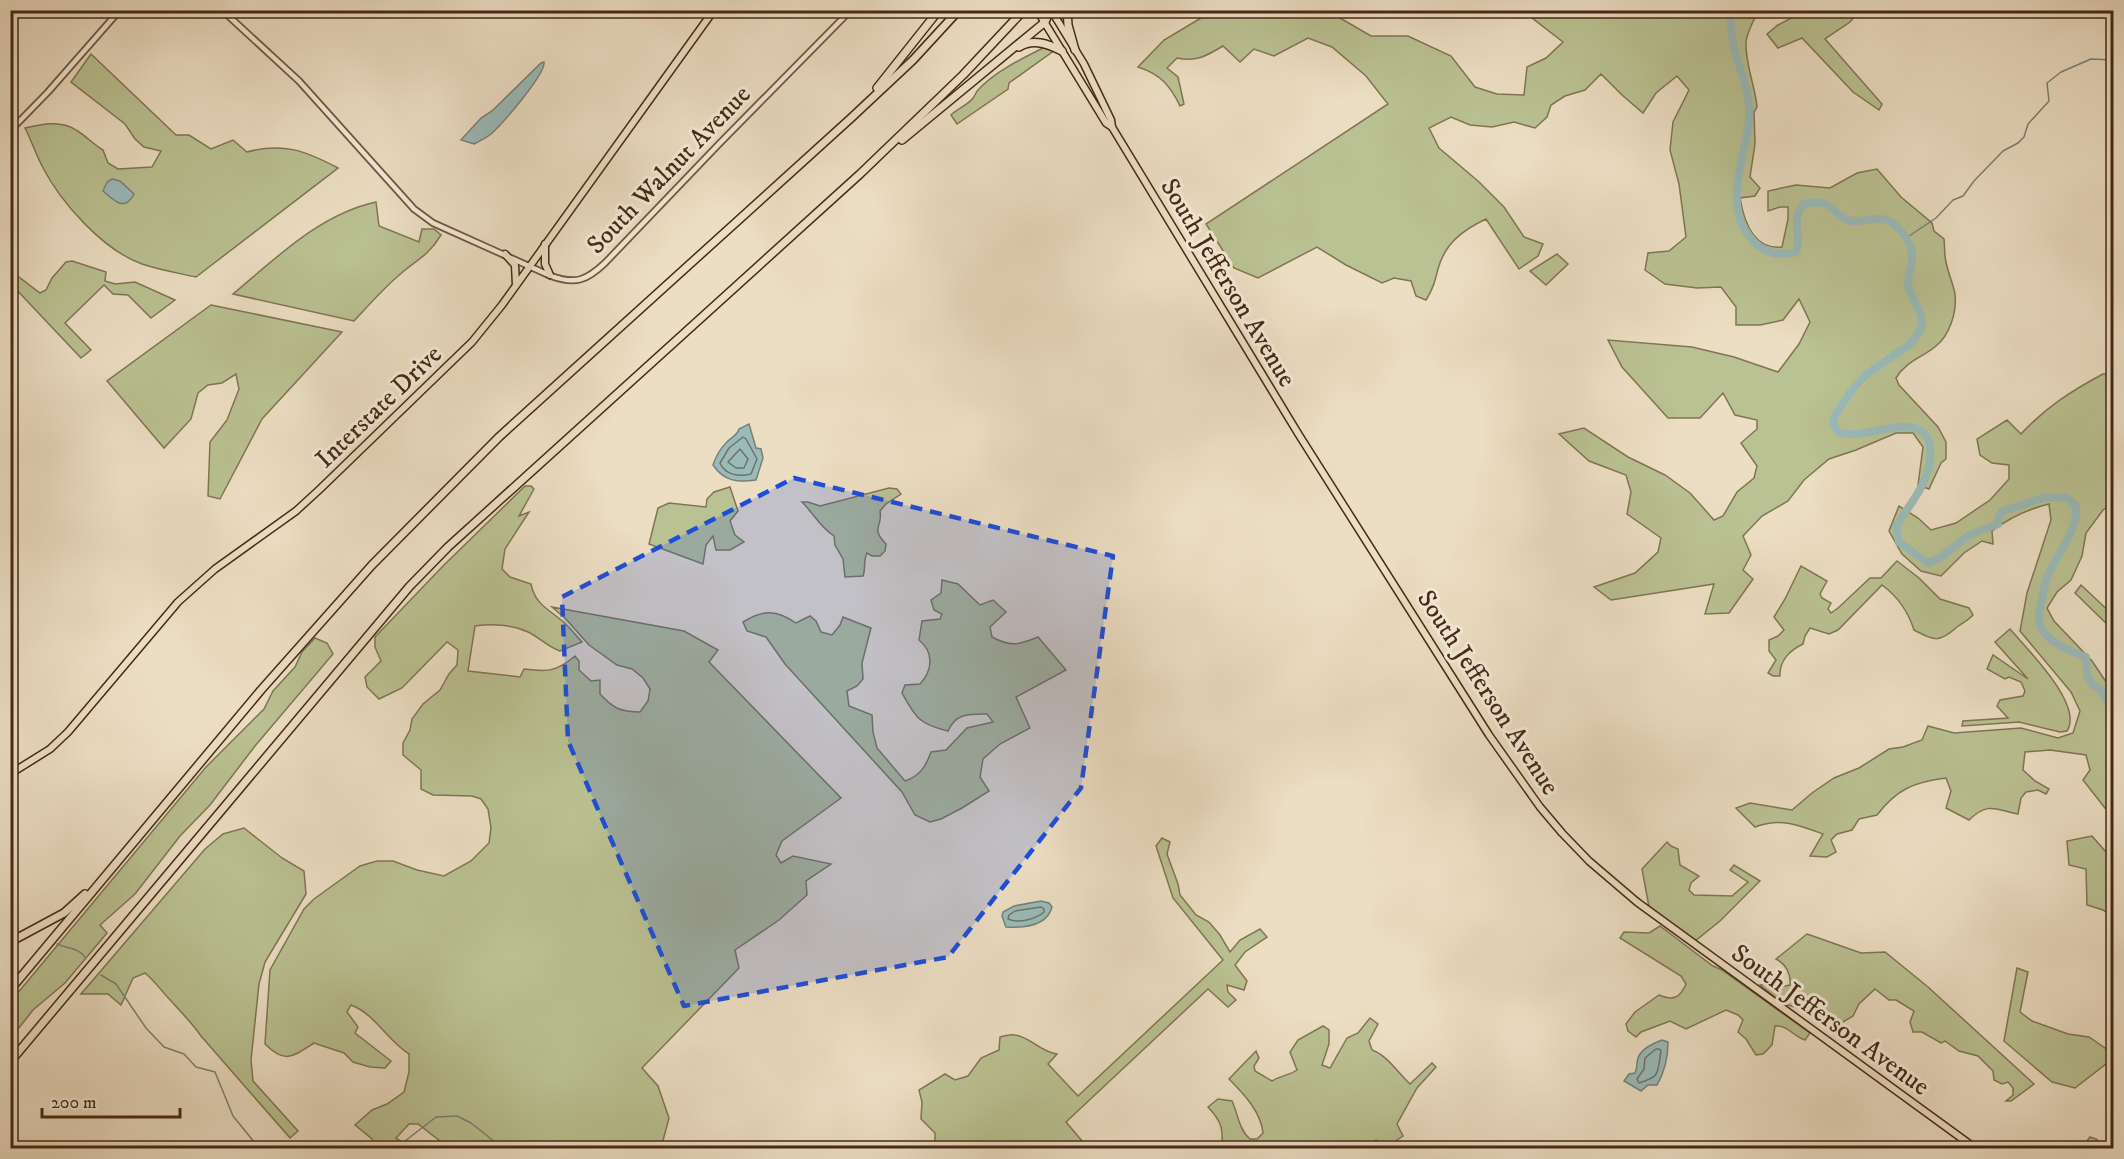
<svg xmlns="http://www.w3.org/2000/svg" width="2124" height="1159" font-family="'IM FELL DW Pica',serif">
  <style>
    .green { fill: #bac192; stroke: #807554; stroke-width: 1.5 }
    .water { fill: #9abbb9; stroke: #788177; stroke-width: 1.5 }
    .lines { fill: none; stroke-linecap: round; stroke-linejoin: round }
    .shore { stroke: #707267; stroke-width: 1.5 }
    .stream { stroke: #788177; stroke-width: 1.5 }
    .river { stroke: #9abbb9; stroke-width: 8 }
    .minor-casing { stroke: #705640; stroke-width: 8 }
    .major-casing { stroke: #462915; stroke-width: 9 }
    .highway-casing { stroke: #462915; stroke-width: 10 }
    .minor { stroke: #f3ead8; stroke-width: 4.5 }
    .major { stroke: #ecdec3; stroke-width: 6 }
    .highway { stroke: #ecdec3; stroke-width: 7 }
    .marked { fill: #1d4ed8; fill-opacity: 0.2; stroke: #1d4ed8; stroke-width: 4.5; stroke-dasharray: 12 8; stroke-linejoin: round }
    .labels { text-anchor: middle; stroke-width: 6; stroke-linejoin: round; paint-order: stroke }
    .street-label { font-size: 26px; fill: #462915; stroke: #f3ead8 }
  </style>
  <rect width="100%" height="100%" fill="#ecdec3"/>
  <filter id="stains"><feTurbulence type="fractalNoise" baseFrequency=".00333" numOctaves="4"/><feColorMatrix values="0 0 0 0 .2 0 0 0 0 .09 0 0 0 0 .02 0 0 0 .5 -.17"/></filter>
  <radialGradient id="worn" r=".72"><stop offset=".6" stop-color="#630" stop-opacity="0"/><stop offset="1" stop-color="#630" stop-opacity=".3"/></radialGradient>
  <g class="green">
    <path d="M1619,10L1622,14L1640,10L1758,11C1754,20 1747,32 1746,42C1745,64 1755,85 1757,107L1754,112L1755,144L1750,177L1760,188L1755,196L1740,198C1744,222 1754,250 1782,247L1788,219V207H1780L1768,211V191L1796,185L1830,188L1857,173L1877,169L1901,197L1932,223L1934,231L1944,239C1945,247 1944,255 1946,262C1948,273 1953,283 1955,294C1957,311 1950,335 1936,346C1922,358 1906,361 1896,378L1899,385L1938,427L1946,442V459L1941,463L1929,489L1918,485L1923,447L1913,433H1896L1856,450L1829,459L1804,480L1788,501L1762,516L1743,536L1751,555L1743,570L1753,579L1729,613L1705,614L1714,584L1611,600L1594,587L1635,573L1658,552L1661,538L1627,514L1631,492L1626,475L1589,461L1559,434L1584,428L1628,457L1665,475L1690,493L1714,520L1723,516L1737,492L1754,478L1757,466L1741,443L1757,429V420L1735,415L1723,393L1700,418H1668L1622,367L1608,340L1692,347L1734,357L1778,372L1799,344L1810,322L1799,299L1783,320L1760,325H1736V307L1721,287L1697,288L1665,284L1645,270L1648,253L1669,251L1686,237L1679,184L1670,150L1673,122L1689,90L1677,76L1656,93L1643,113L1622,95L1601,74L1585,90L1565,96L1551,105L1547,117L1535,128L1514,122L1492,127L1470,125L1451,117L1429,128L1439,148L1478,181L1504,207L1524,237L1543,244L1538,256L1519,269L1486,219C1463,230 1445,243 1438,269C1435,281 1433,289 1426,300L1416,296L1411,281L1394,278L1382,283L1346,265L1317,247L1258,278L1234,268L1206,224L1388,104L1366,76L1332,47L1308,38L1274,56L1254,49L1240,62L1223,46C1206,56 1197,62 1177,58L1167,68L1178,77L1184,104L1180,106C1170,85 1160,74 1138,67L1164,40L1201,18L1194,11H1328L1371,36H1408L1451,56L1475,87L1497,94L1524,95L1527,67L1546,58L1563,42L1523,11Z"/>
    <path d="M1806,10L1859,11L1850,22L1825,39L1882,104L1879,110L1853,92L1802,38L1778,48L1767,34L1778,25Z"/>
    <path d="M1045,47L1055,50L1009,83L1008,89L957,124L951,115C957,109 968,105 973,98C975,96 976,92 978,90C994,72 1023,58 1045,47Z"/>
    <path d="M91,54L176,135H189L211,149L233,140L247,152C283,142 306,151 338,168L196,277C178,273 160,270 142,264C103,250 61,203 42,166C36,154 31,140 25,128C42,124 61,120 76,130C86,136 93,144 103,150L108,163L118,169L152,167L161,151L144,147L135,139L125,124L71,82Z"/>
    <path d="M376,202L379,226L419,242L422,229H434L441,235C427,258 415,260 397,277C382,290 368,306 354,321L233,294C275,259 320,214 376,202Z"/>
    <path d="M1557,254L1568,264L1546,285L1530,271Z"/>
    <path d="M72,261L106,272L105,281L115,284L135,282L175,300L151,318L128,295L113,294L104,285L65,323L91,350L81,358L11,284V271L40,293L46,290L52,278L66,262Z"/>
    <path d="M211,305L342,332L262,419L220,499L208,496L210,442L227,420L239,389L236,374L222,383L208,385L198,393L191,419L164,448L107,381Z"/>
    <path d="M2103,374H2113V503L2103,510L2086,533L2082,556L2071,580L2057,592L2047,608L2054,621L2092,661L2113,692V805L2105,808L2083,780L2090,770L2086,755L2050,750L2025,752L2023,770L2035,781L2049,789L2046,794L2038,790L2026,792L2021,798L2018,814C1995,810 1989,801 1969,820L1946,808L1951,791L1946,778C1914,782 1897,789 1877,815L1859,819L1852,830L1837,834L1831,840L1836,852L1827,857L1810,856L1823,834C1799,825 1780,817 1755,827L1736,808L1750,803L1792,810L1812,793L1834,778L1859,768L1889,749L1903,747L1922,740L1928,726L1954,733L2021,728L2058,738L2073,733L2080,711L2071,692L2020,631L2027,593L2051,520L2049,504C2028,509 2009,518 1992,531L1993,544L1982,541L1964,553L1941,576L1921,571L1902,554L1889,531L1899,506L1918,518L1931,530L1956,523L1990,500L2009,479V465L1992,463L1980,455L1977,439L2007,420L2021,434C2045,408 2071,391 2103,374Z"/>
    <path d="M525,486H531L534,489L519,516L529,512L505,549L502,569L510,577L531,584C535,604 547,608 561,620C569,626 575,635 582,642L560,651C548,647 539,637 528,632C512,625 492,623 475,626L468,671L520,677L524,669C547,672 556,672 575,656L579,661V670L591,681L600,680V694C613,708 620,712 640,712L648,701L650,689L643,678L632,669L617,665L589,645L565,618L552,607L684,631L718,650L709,662L841,798L782,841L776,855L781,863L793,856L831,864L806,881L807,895L779,920L735,950L739,968L642,1068L658,1086L669,1118L661,1148H449L418,1124H409L396,1138L411,1148H375L372,1139L355,1125L372,1110L387,1104L404,1092L409,1072V1054C387,1040 375,1014 351,1005L347,1012L358,1027L355,1033L391,1061L385,1068L370,1067L353,1062L344,1053L314,1043C292,1057 285,1064 265,1044L270,970L304,909L314,899L360,866L377,861H393L417,870L444,876L471,861L489,843L491,828L488,809L481,799L472,796L433,795L421,789V770L403,755V743L410,730L412,719L423,704L440,690L449,674L457,665L458,650L447,642L402,688L379,699L367,687L365,677L381,661L375,647V637L443,566Z"/>
    <path d="M730,487L738,511L730,521L735,535L744,542L730,550H716L713,536L706,545L703,564L649,544L658,508L669,503L706,507L707,499L714,492Z"/>
    <path d="M889,488L897,489L901,494L886,504L880,511C883,527 870,528 886,544L885,551L880,556H872L867,553C863,561 866,568 863,576L845,577L843,559L835,545L834,536C819,526 815,515 802,502H808L820,506Z"/>
    <path d="M1897,561L1919,578L1940,599L1969,608L1973,615C1968,621 1963,622 1957,627C1939,643 1935,641 1914,630C1908,611 1897,596 1882,585L1838,630L1829,634L1810,628L1805,636L1803,644C1790,650 1779,661 1780,676H1773L1768,673L1776,660L1769,651V640L1778,636L1784,630L1774,617L1785,599L1801,566L1827,581L1820,594L1822,598L1831,603L1828,609L1831,613L1838,608L1870,578H1881Z"/>
    <path d="M942,580L958,584L980,605L993,600L1006,612L990,627L992,637C1010,647 1019,645 1038,637L1066,670L1016,697L1030,728L1000,744L983,759L980,777L989,791L962,808L941,819L930,822L915,815L902,792L785,664L766,637L747,631L743,622C763,609 777,610 796,623L810,616L816,621L821,632L832,635L840,625L843,617L871,628L862,663L863,679L857,686L847,691L849,706L872,715L873,732L877,748L905,781C920,776 926,766 931,752L946,750L967,728L993,722L987,714C969,714 956,713 948,731C919,724 916,718 902,693L905,685L920,684C933,670 934,652 919,640L922,621L940,619L942,614L934,610L931,600L941,593Z"/>
    <path d="M2081,585L2113,615V630L2075,593Z"/>
    <path d="M2010,629C2027,649 2084,705 2067,731L2060,732L2019,722L1962,726L1963,721L2008,718L1997,706L2000,700L2023,696L2025,691L2021,682L2009,677L2005,679L1987,669L1993,655L2028,679L1995,642Z"/>
    <path d="M315,638L327,643L333,654L255,746L210,805L180,836L135,894L100,925L107,933L65,983L33,1010L11,1038V1001L206,767L264,709L273,691L295,667L302,652Z"/>
    <path d="M244,828L282,858L304,871L306,894L265,962L259,984L251,1060L253,1081L298,1131L290,1138L201,1036C192,1023 182,1013 172,1002C162,992 156,982 145,973L133,978L121,1005L108,994H81L205,849L223,834Z"/>
    <path d="M2092,836L2113,860V916L2103,910L2087,905L2086,869L2069,865L2067,841Z"/>
    <path d="M1162,838L1170,842L1167,854L1178,884L1180,895L1196,915L1209,922L1220,935L1230,952L1240,940L1260,929L1267,937L1245,952L1235,965L1247,981L1244,990L1227,985L1228,992L1236,1000L1228,1007L1208,989L1066,1122L1088,1148H935V1133L921,1119L922,1102L919,1090L945,1074L955,1080L968,1076L981,1058L999,1050L1000,1037C1004,1036 1011,1034 1015,1035C1031,1037 1039,1051 1057,1054L1048,1064L1078,1096L1223,960L1173,898L1156,846Z"/>
    <path d="M1667,842L1671,846L1678,849L1680,865L1699,876L1691,883L1689,890L1694,895L1732,896L1748,882L1730,870L1734,865L1760,881L1720,921L1695,941L1649,907L1642,869Z"/>
    <path d="M1660,926L1713,966L1722,970L1810,1033L1805,1040C1794,1037 1788,1025 1775,1026L1772,1045L1763,1054L1756,1055L1746,1039L1738,1032L1743,1020L1738,1015L1726,1010L1686,1029L1670,1021L1641,1032L1636,1037L1628,1031L1626,1024L1635,1012L1659,995C1673,1001 1680,998 1686,984L1681,976L1620,938L1624,932L1649,933Z"/>
    <path d="M1807,934L1861,953L1885,952L1928,987L2034,1084L2011,1101H2006L2013,1095V1088L2008,1082L2002,1084L1994,1080L1993,1071L1978,1056L1959,1051L1945,1041L1941,1043L1922,1032H1913L1910,1022L1914,1011L1896,1000H1889L1875,989L1859,1004L1853,1016L1838,1025L1816,1013L1784,1004L1760,985L1768,984L1774,988L1790,985C1791,974 1786,964 1776,959Z"/>
    <path d="M2017,968L2028,972L2020,1012L2032,1021L2068,1034L2089,1037L2105,1048L2113,1045V1063L2106,1064L2075,1088L2052,1082L2004,1041Z"/>
    <path d="M1370,1018L1378,1024L1369,1041L1372,1050C1387,1055 1398,1073 1410,1084L1432,1063L1436,1067L1417,1088L1397,1124L1403,1136L1385,1148H1381L1376,1140L1365,1148H1222C1223,1128 1222,1122 1208,1107L1218,1099L1232,1101C1238,1114 1239,1130 1250,1139H1257L1263,1133C1261,1112 1244,1094 1229,1079L1256,1051L1259,1058L1254,1066L1255,1071L1272,1081C1280,1076 1290,1075 1297,1070L1290,1052L1298,1040L1323,1026L1329,1030V1044L1322,1065L1330,1068L1347,1038L1358,1033Z"/>
    <path d="M2090,1137L2096,1139L2106,1148H2064L2066,1141L2082,1147Z"/>
  </g>
  <g class="water">
    <path d="M544,62C546,74 502,124 491,134C486,138 480,141 474,144L461,140L481,118L492,111L541,63Z"/>
    <path d="M112,179L120,181L134,194C125,212 114,201 103,191L107,182Z"/>
    <path d="M749,424L756,448L761,449L763,458L756,480C737,483 724,481 713,465C716,456 719,450 726,443C731,437 737,436 739,429Z"/>
    <path d="M1041,901L1049,903L1052,907C1047,926 1023,928 1006,927L1002,916L1003,912L1014,906Z"/>
    <path d="M1662,1040L1668,1042C1668,1057 1664,1073 1657,1085H1648L1641,1091L1624,1081L1629,1074L1635,1073C1638,1067 1636,1064 1638,1058C1641,1049 1654,1043 1662,1040Z"/>
  </g>
  <g class="lines">
    <g class="shore">
      <path d="M743,437L746,439L757,459L751,474C739,477 725,475 720,463L729,448Z"/>
      <path d="M740,449L748,459L744,468H736L728,462Z"/>
      <path d="M1041,907L1044,909V912C1036,919 1018,924 1008,919L1009,915L1015,911Z"/>
      <path d="M1656,1049H1659L1661,1051C1657,1074 1661,1076 1639,1083L1637,1079L1644,1069L1645,1058Z"/>
    </g>
    <g class="stream">
      <path d="M1906,240L1909,236L1936,218L1953,200L1963,196L1974,181L2003,151L2018,143L2024,137L2028,124L2049,101L2047,83L2061,72L2091,59L2114,60"/>
      <path d="M57,944C68,949 77,947 85,957"/>
      <path d="M101,975L116,984L146,1028L164,1047L184,1054L196,1067L215,1072L233,1116L259,1148"/>
      <path d="M396,1148L436,1117L457,1116L471,1123L495,1142L512,1148"/>
    </g>
    <path class="river" d="M1730,10C1731,23 1731,35 1734,47C1738,66 1748,85 1749,105C1753,148 1716,202 1754,242C1767,254 1780,256 1796,252C1803,236 1790,224 1803,204C1836,196 1831,218 1853,221C1862,222 1871,218 1881,219C1895,219 1912,241 1912,255C1913,264 1908,274 1908,283C1908,294 1917,303 1920,313C1921,317 1922,322 1922,327L1912,343L1867,374L1855,386L1835,415L1833,424L1838,432C1855,438 1875,430 1892,428C1929,422 1937,443 1926,476C1920,495 1905,510 1896,527L1899,542L1928,563L1940,558L1969,535L1998,524L1999,516L2003,511L2046,497L2067,498L2076,506C2078,529 2061,549 2051,569C2045,579 2043,592 2041,604C2040,608 2039,614 2039,618C2040,640 2069,651 2086,657L2087,676L2093,685L2100,689L2114,711"/>
    <g class="minor-casing">
      <g id="minor">
        <path d="M222,10L299,81L414,209L433,223L551,276C576,285 587,280 605,263L719,144L851,10"/>
        <path d="M10,131L48,92L120,10"/>
      </g>
    </g>
    <g class="major-casing">
      <g id="major">
        <path d="M1037,10L1106,123L1112,127"/>
        <path d="M1051,10L1084,64L1111,120L1112,127L1299,435L1489,735L1540,807L1562,833L1589,861L1637,902L1975,1148"/>
        <path d="M545,244V264L550,275"/>
        <path d="M505,254L515,265L516,285"/>
        <path d="M10,774L50,749L68,732L178,602L215,569L296,511L320,489L472,342L502,305L714,10"/>
      </g>
    </g>
    <g class="highway-casing">
      <g id="highway">
        <path d="M1067,10L1068,25L1075,50"/>
        <path d="M1019,47C1033,38 1048,44 1062,51"/>
        <path d="M877,88L939,10"/>
        <path d="M902,140L1045,22L1050,10"/>
        <path d="M10,942L64,913L85,894"/>
        <path d="M10,990L261,690L372,565L499,437L850,119L913,60L959,10"/>
        <path d="M10,1062L409,587L448,547L860,174L963,75L1024,10"/>
      </g>
    </g>
    <use href="#minor" class="minor"/>
    <use href="#major" class="major"/>
    <use href="#highway" class="highway"/>
  </g>
  <path class="marked" d="M794,478L1113,556L1081,788L948,957L684,1006L568,741L562,597Z"/>
  <g class="labels">
    <g class="street-label">
      <text transform="translate(668 169) rotate(-46)" y="9">South Walnut Avenue</text>
      <text transform="translate(1229 282) rotate(59)" y="9">South Jefferson Avenue</text>
      <text transform="translate(378 406) rotate(-44)" y="9">Interstate Drive</text>
      <text transform="translate(1489 692) rotate(57)" y="9">South Jefferson Avenue</text>
      <text transform="translate(1831 1019) rotate(36)" y="9">South Jefferson Avenue</text>
    </g>
  </g>
  <rect width="2124" height="1159" fill="none" stroke="#ecdec3" stroke-width="36"/>
  <rect x="12" y="12" width="2100" height="1135" fill="none" stroke="#462915" stroke-width="3"/>
  <rect x="18" y="18" width="2088" height="1123" fill="none" stroke="#462915" stroke-width="1.5"/>
  <path d="M42 1108v9h138v-9" fill="none" stroke="#462915" stroke-width="3"/>
  <text x="51" y="1108" font-size="18" fill="#462915" stroke="#f3ead8" stroke-width="4.5" paint-order="stroke">200 m</text>
  <rect width="100%" height="100%" filter="url(#stains)"/>
  <rect width="100%" height="100%" fill="url(#worn)"/>
</svg>
